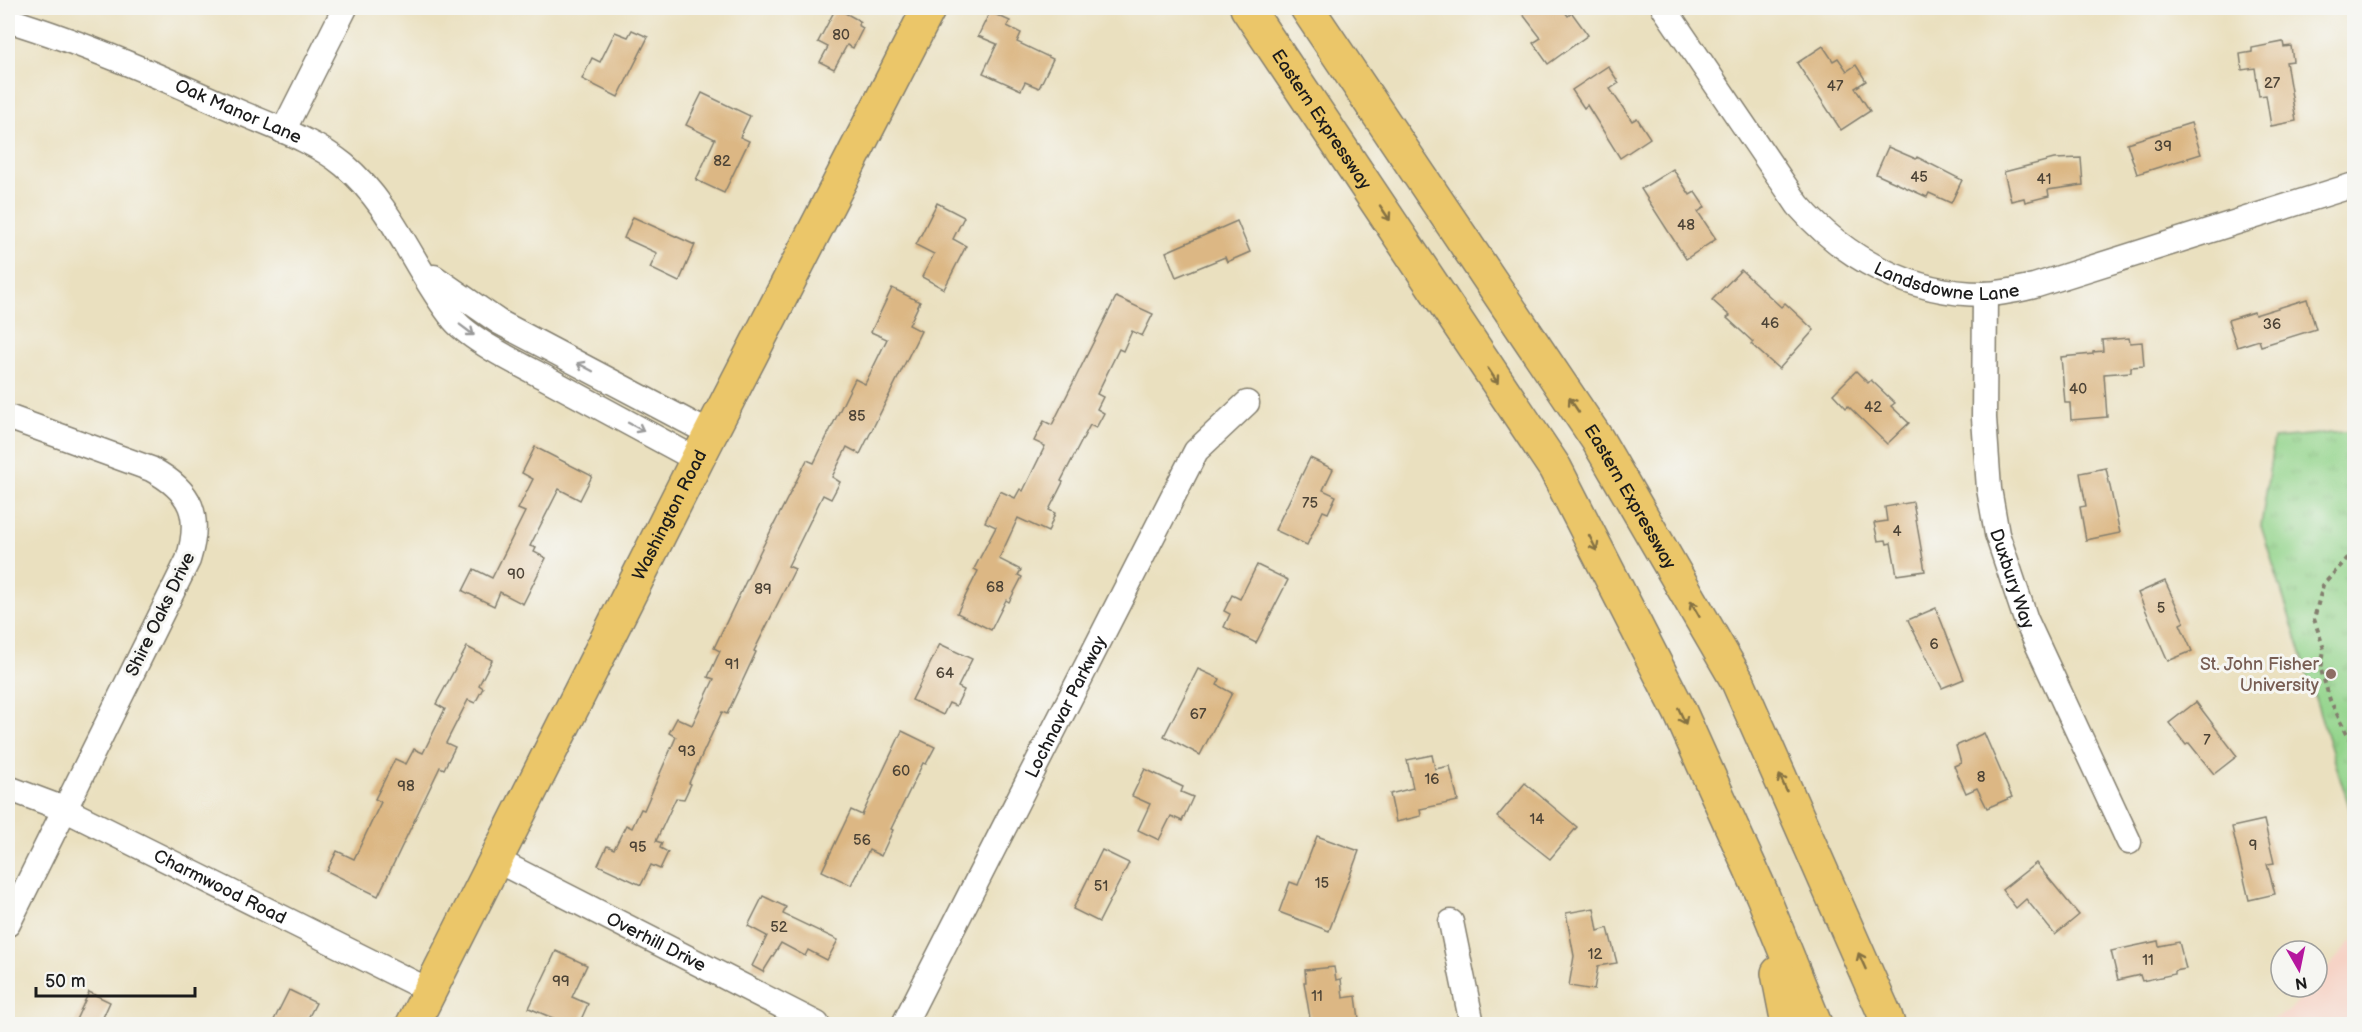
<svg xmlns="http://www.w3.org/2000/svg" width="2362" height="1032" font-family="'Balsamiq Sans',sans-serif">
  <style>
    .built { fill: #f6d2c5 }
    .grass { fill: url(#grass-tufts); stroke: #587854; stroke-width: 1.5 }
    .building { fill: #dcb784 }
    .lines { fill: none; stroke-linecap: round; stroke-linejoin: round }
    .minor-casing { stroke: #837e6e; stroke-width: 27 }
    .primary-casing { stroke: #837e6e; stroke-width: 36 }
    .motorway-casing { stroke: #837e6e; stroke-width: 36 }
    .path { stroke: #837e6e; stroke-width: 4; stroke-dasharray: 4.5 4.5; stroke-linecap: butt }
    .minor { stroke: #fff; stroke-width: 24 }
    .primary { stroke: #ebc669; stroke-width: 33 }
    .motorway { stroke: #ebc669; stroke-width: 33 }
    .oneway { stroke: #847142 }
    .oneway2 { stroke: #999 }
    .education-dot { fill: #8d6e63; stroke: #f6f6f2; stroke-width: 2 }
    .labels { text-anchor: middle; stroke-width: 6; stroke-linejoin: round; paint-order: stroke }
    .number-label { font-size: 15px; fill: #4c4336 }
    .street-label { font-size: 18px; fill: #1c1c1c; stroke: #f6f6f2 }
    .education-label { font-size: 18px; fill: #785e54; stroke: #f6f6f2; text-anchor: end }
  </style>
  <defs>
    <pattern id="grass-tufts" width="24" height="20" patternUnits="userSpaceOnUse" patternTransform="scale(1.5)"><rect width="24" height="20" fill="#93d48b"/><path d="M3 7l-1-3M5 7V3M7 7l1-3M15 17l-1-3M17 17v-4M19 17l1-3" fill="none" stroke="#7eb577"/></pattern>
  </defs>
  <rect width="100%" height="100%" fill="#f6f6f2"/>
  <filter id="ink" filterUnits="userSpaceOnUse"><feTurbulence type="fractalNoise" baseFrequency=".0167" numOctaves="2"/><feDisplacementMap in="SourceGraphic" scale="12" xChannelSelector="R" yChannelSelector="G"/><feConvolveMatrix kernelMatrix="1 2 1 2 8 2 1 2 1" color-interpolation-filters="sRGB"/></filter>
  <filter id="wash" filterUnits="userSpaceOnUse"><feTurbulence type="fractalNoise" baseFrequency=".008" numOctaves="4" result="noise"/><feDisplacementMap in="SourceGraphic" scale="24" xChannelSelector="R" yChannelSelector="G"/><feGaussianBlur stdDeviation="1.35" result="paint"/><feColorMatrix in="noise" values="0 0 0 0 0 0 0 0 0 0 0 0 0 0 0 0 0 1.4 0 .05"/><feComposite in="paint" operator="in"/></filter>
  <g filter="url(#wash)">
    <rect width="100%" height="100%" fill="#eae0bf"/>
    <path class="built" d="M2354,938V1024H2260L2290,1011L2311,987H2317V980Z"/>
    <path class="grass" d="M2354,431V822L2261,526L2274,438Z"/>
    <g id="blocks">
      <g class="building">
        <path d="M836,8L860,21L858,25L863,28L853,48L847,45L834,69L820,62L828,47L818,42Z"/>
        <path d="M1518,8H1562L1568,16L1572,13L1588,35L1548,64L1533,43L1541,38Z"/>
        <path d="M990,12L1010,21L1007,26L1021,33L1017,42L1053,59L1039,88L1025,82L1021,90L983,73L997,44L978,36Z"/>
        <path d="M632,30L648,37L618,97L582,79L592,58L600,62L615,32L628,37Z"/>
        <path d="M2283,42L2284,47L2291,46L2293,61L2286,62L2296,121L2271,126L2266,95L2259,96L2255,68L2242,70L2240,54L2252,52V48Z"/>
        <path d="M1823,46L1833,61L1838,58L1847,71L1856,65L1866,81L1855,88L1870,111L1841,130L1797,63Z"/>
        <path d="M1608,66L1619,83L1610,89L1632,121L1637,118L1650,138L1620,158L1587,105L1584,108L1572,90Z"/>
        <path d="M702,93L750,116L740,137L749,141L724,193L696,180L715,139L686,125Z"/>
        <path d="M2191,123L2201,154L2137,174L2127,143Z"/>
        <path d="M1888,147L1916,159L1917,157L1962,180L1951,203L1929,193L1927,197L1876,174Z"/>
        <path d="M2081,158L2083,185L2048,190L2049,196L2025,202L2024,198L2011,201L2004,172L2054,159Z"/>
        <path d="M1673,169L1690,195L1695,192L1705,207L1698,212L1716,239L1686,259L1641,189Z"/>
        <path d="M937,203L964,217L953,239L966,246L944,289L922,277L934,254L916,245Z"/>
        <path d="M633,217L695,245L679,282L650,268L657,253L624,238Z"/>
        <path d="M1237,221L1250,252L1227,262L1225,257L1176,277L1166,252Z"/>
        <path d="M1741,270L1781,307L1785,303L1814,330L1779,369L1751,344L1753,342L1727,318L1730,316L1712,300Z"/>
        <path d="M892,288L920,302L909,325L921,331L860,454L847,447L832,477L840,482L831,499L823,495L788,566L795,569L754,651L756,652L727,714L722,712L689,783L691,784L684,799L676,798L656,841L662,843L660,848L668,852L660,869L651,865L641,885L598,865L607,846L614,849L626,825L632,828L641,809L644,810L676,737L669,733L677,718L692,725L714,679L708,677L720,651L714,648L760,552L807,460L814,463L855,379L865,384L887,339L871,332Z"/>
        <path d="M1116,297L1153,314L1142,336L1132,331L1123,351L1119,349L1097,394L1103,397L1097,409L1104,413L1096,428L1090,425L1061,481L1063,482L1049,510L1055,513L1048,532L1018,518L999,559L1021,570L1018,575L1022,577L1009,602L1006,600L991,630L957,613L978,571L974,569L996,527L985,522L1000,491L1015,498L1020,489L1023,491L1045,446L1034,441L1044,421L1052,425Z"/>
        <path d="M2307,299L2316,329L2261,346L2259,340L2237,347L2228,320L2254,312L2255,315Z"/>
        <path d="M2129,338L2130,343L2142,342L2144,366L2131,367V372L2104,374L2107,417L2071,420L2070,403H2065L2061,357L2093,354V352L2103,351L2102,340Z"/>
        <path d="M1856,371L1868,383L1871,380L1895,403L1891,406L1909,423L1887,444L1848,406L1846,408L1833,394Z"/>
        <path d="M535,447L592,476L580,500L559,489L530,546L536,548L534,552L546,558L523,604L500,592L494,606L463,591L474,569L492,578L525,512L518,509L533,479L522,473Z"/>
        <path d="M1310,458L1333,469L1323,490L1336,496L1328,513L1323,511L1307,545L1275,530Z"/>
        <path d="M2106,468L2120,533L2086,540L2080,507L2086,506L2080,473Z"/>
        <path d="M1913,502L1925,571L1897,575L1891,543L1887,544L1886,540L1878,541L1874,523L1887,521L1885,507Z"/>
        <path d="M1257,565L1288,580L1256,643L1224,627L1230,614L1224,611L1232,595L1240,599Z"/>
        <path d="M2165,581L2184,622L2180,624L2192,651L2168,661L2138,593Z"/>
        <path d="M1936,608L1964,679L1942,688L1908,620Z"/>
        <path d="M940,644L972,659L958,687L964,690L956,706L949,703L943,715L912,700Z"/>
        <path d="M467,647L492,660L479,685L483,688L475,703L468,700L446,743L455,747L444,769L440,767L378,896L327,871L337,851L354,859L381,802L375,799L395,759L406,764L414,749L423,753L445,709L436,704Z"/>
        <path d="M1198,669L1220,679L1217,685L1232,693L1200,755L1164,736Z"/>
        <path d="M2196,702L2237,756L2214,774L2189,743L2186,745L2169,723Z"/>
        <path d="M902,731L935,747L926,764L923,763L891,829L893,830L881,856L869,850L851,885L822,871L851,810L862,815Z"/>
        <path d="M1984,733L2012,797L1987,808L1977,788L1966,793L1954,766L1961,763L1956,746Z"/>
        <path d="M1432,755L1435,769L1450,766L1458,801L1420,809L1421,816L1396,822L1390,794L1413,788L1407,760Z"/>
        <path d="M1145,769L1183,787L1181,792L1193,797L1182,821L1171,816L1159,840L1138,830L1150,804L1132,796Z"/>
        <path d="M1525,783L1577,827L1550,859L1497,817Z"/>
        <path d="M2264,820L2274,863L2267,864L2275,894L2249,900L2232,827Z"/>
        <path d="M1317,836L1359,851L1329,931L1279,912L1290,882L1298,885Z"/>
        <path d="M1102,850L1129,863L1099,922L1073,909Z"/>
        <path d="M2036,863L2079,915L2055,935L2026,899L2016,908L2002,890Z"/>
        <path d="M763,896L786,907L783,914L838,940L827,960L808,950L805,956L781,943L763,972L752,966L767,936L748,926Z"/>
        <path d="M1594,908L1598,931L1608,928L1617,963L1598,966L1594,990L1569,986L1574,956L1566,913Z"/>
        <path d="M2158,941L2159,946L2179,942L2186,969L2175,971V974L2142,981L2140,975L2118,980L2111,951Z"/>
        <path d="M556,951L587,965L572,997L588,1004L579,1024H567L529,1008Z"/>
        <path d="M1334,967L1336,980L1341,979L1343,998L1356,996L1359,1019L1311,1024L1304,982H1306L1305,970Z"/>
        <path d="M289,990L316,1003L305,1024H272Z"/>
        <path d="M89,992L110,1002L100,1024H74Z"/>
      </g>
    </g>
  </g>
  <g filter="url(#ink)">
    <use href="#blocks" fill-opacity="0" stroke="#837e6e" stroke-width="1.5"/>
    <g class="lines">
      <g class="minor-casing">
        <g id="minor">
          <path id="s1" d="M1664,8L1798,205C1845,259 1911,294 1984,294C2000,294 2017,290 2034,286L2354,185"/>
          <path id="s2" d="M8,20C87,44 163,78 239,112C274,127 315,141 344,165C394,207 414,270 454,320C471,340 517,363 542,376C593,404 645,432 697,460"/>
          <path d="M283,131L345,8"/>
          <path d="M434,277L499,322L711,434"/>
          <path id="s3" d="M1985,294L1984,418L1989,489L1997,534L2026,620L2129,842"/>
          <path d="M8,417L151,469C192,491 202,515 188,560L8,924"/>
          <path id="s4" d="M8,788L64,809L430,991"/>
          <path id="s5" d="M496,860L817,1024"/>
          <path d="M1451,922L1472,1024"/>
          <path id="s6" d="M904,1024L1196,451L1247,403"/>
        </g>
      </g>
      <g class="primary-casing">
        <g id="primary">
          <path id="s7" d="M413,1024L697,460L929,8"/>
        </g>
      </g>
      <g class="motorway-casing">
        <g id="motorway">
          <path id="s8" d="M1247,8L1555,468L1680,712L1762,894L1815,1024"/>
          <path id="s9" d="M1307,8L1597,439L1738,682L1885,1015L1888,1024"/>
          <path d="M1778,973L1788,1024"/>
        </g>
      </g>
      <path class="path" d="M2354,551L2323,585L2314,619L2324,649L2321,670L2330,700L2354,748"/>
      <use href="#minor" class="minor"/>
      <use href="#primary" class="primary"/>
      <use href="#motorway" class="motorway"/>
    </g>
    <defs><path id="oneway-shaft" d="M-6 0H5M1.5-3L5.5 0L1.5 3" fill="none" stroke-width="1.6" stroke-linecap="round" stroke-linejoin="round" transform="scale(1.5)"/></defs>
    <g class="oneway">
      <use href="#oneway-shaft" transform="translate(1385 213) rotate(56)"/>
      <use href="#oneway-shaft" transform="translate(1493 376) rotate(56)"/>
      <use href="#oneway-shaft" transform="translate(1574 405) rotate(-124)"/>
      <use href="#oneway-shaft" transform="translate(1593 543) rotate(63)"/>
      <use href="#oneway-shaft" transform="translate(1695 609) rotate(-120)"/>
      <use href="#oneway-shaft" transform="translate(1682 716) rotate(65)"/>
      <use href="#oneway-shaft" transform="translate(1783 783) rotate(-114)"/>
      <use href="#oneway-shaft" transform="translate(1862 961) rotate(-114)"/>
    </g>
    <g class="oneway2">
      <use href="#oneway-shaft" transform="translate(467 330) rotate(37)"/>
      <use href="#oneway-shaft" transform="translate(585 367) rotate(-152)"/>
      <use href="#oneway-shaft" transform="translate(636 427) rotate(28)"/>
    </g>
  </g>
  <circle class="education-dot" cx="2331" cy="674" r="6"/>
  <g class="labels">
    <g class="number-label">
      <text x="841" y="40">80</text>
      <text x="2272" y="88">27</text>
      <text x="1835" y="91">47</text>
      <text x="2163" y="151">39</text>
      <text x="722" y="166">82</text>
      <text x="1919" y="182">45</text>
      <text x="2044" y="184">41</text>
      <text x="1686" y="230">48</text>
      <text x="1770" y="328">46</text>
      <text x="2272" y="329">36</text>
      <text x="2078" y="394">40</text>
      <text x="1873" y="412">42</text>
      <text x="857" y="421">85</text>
      <text x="1310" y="508">75</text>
      <text x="1897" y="536">4</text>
      <text x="516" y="579">90</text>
      <text x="995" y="592">68</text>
      <text x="763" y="594">89</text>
      <text x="2161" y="613">5</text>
      <text x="1934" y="649">6</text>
      <text x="732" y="669">91</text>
      <text x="945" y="678">64</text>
      <text x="1198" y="719">67</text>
      <text x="2207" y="745">7</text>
      <text x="687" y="756">93</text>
      <text x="901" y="776">60</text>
      <text x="1981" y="782">8</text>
      <text x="1432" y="784">16</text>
      <text x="406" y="791">98</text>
      <text x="1537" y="824">14</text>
      <text x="862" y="845">56</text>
      <text x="2253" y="850">9</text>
      <text x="638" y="852">95</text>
      <text x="1322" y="888">15</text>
      <text x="1101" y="891">51</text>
      <text x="779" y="932">52</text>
      <text x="1595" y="959">12</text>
      <text x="2148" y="965">11</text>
      <text x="561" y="986">99</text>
      <text x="1317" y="1001">11</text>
    </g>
    <g class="street-label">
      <text dy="6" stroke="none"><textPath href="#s2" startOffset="248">Oak Manor Lane</textPath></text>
      <text dy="6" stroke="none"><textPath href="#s8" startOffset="134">Eastern Expressway</textPath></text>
      <text dy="6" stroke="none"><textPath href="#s1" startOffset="412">Landsdowne Lane</textPath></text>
      <text dy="6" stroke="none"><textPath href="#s9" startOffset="586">Eastern Expressway</textPath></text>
      <text dy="6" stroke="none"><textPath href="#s7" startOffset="570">Washington Road</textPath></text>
      <text dy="6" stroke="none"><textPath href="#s3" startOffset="288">Duxbury Way</textPath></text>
      <text transform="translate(160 614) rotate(-64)" y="6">Shire Oaks Drive</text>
      <text dy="6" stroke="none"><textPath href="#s6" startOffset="356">Lochnavar Parkway</textPath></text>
      <text dy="6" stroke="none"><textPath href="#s4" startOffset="234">Charmwood Road</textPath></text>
      <text dy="6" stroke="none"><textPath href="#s5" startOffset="180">Overhill Drive</textPath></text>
    </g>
    <g class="education-label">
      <text x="2319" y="670">St. John Fisher<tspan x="2319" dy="21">University</tspan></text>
    </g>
  </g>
  <rect width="2362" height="1032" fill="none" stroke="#f6f6f2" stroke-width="30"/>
  <g transform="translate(2299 969) rotate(171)"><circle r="28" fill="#f6f6f2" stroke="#9f9f9c" stroke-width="1.5"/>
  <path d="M0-4.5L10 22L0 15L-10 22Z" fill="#b5179e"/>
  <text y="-9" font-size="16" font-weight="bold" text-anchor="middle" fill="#1c1c1c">N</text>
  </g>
  <path d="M36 987v9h159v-9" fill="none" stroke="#1c1c1c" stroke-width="3"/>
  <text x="45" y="987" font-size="18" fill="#1c1c1c" stroke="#f6f6f2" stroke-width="4.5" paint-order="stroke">50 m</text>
</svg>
